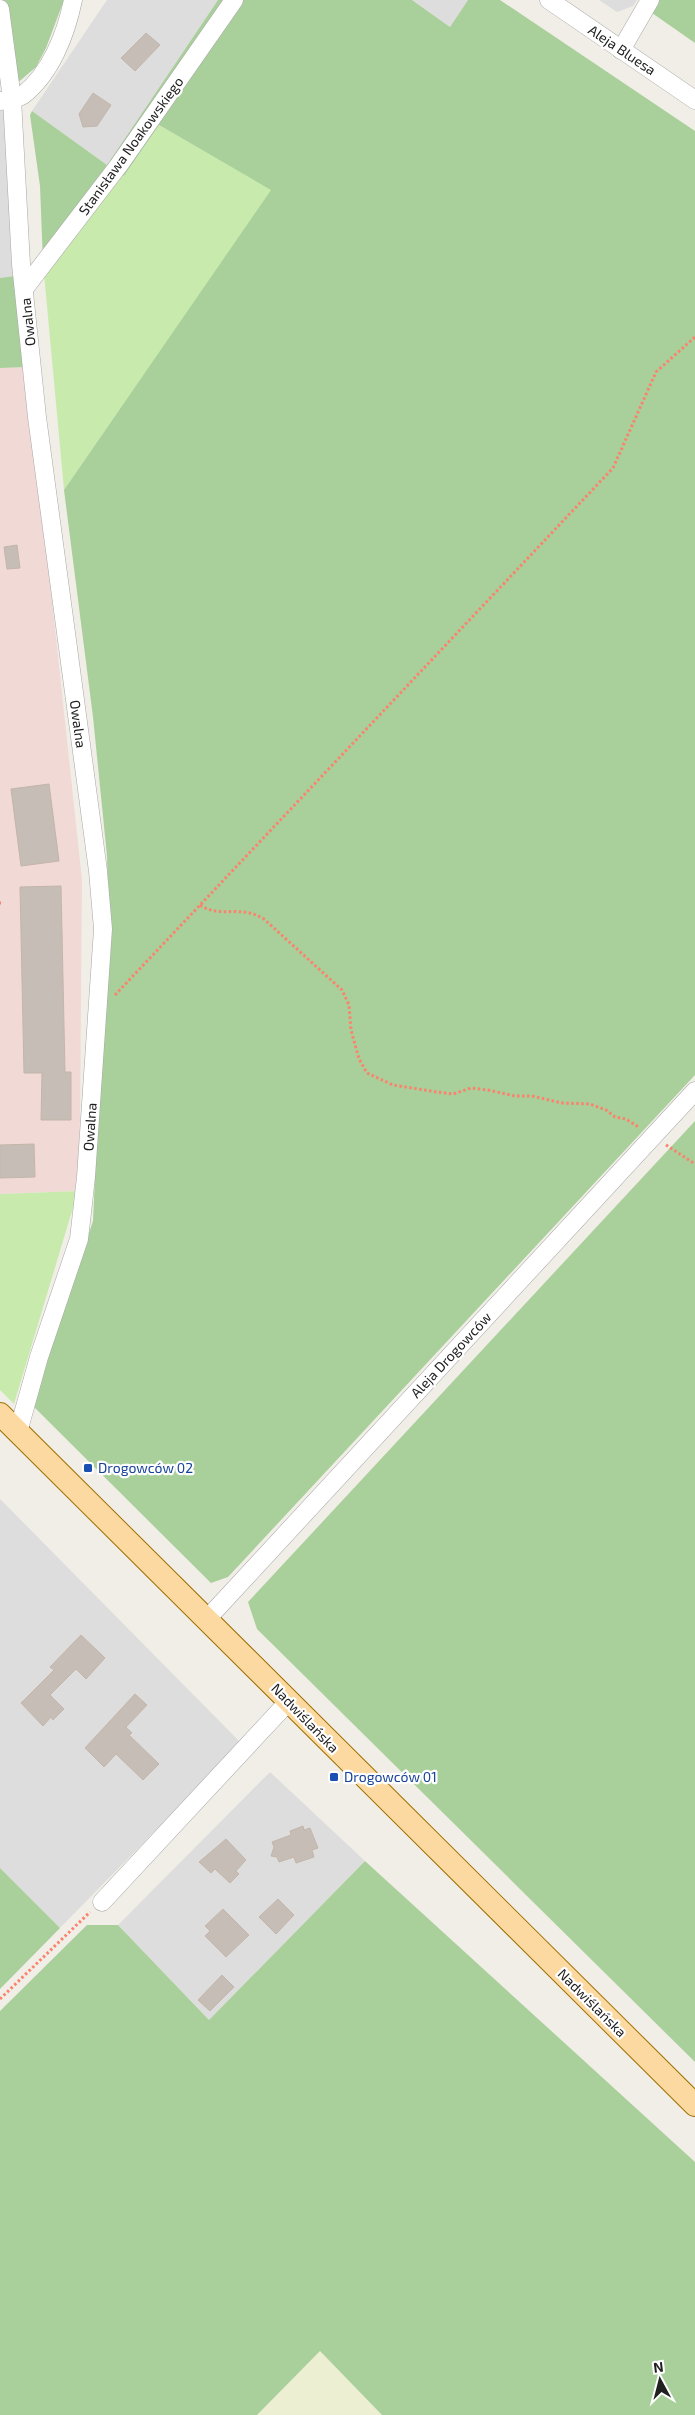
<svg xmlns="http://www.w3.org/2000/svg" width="695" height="2415" font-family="'Exo 2',sans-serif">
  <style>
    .residential { fill: #dedddd }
    .commercial { fill: #f1d9d6 }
    .farmland { fill: #ecefd2 }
    .grass { fill: #c8ebad }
    .forest { fill: #a9d09b }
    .building { fill: #c6beb6; stroke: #c3b5a9 }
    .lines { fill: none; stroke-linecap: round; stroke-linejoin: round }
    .minor-casing { stroke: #a7a7a7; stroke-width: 19 }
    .major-casing { stroke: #9d7000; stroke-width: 24 }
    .path { stroke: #fb836e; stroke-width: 3; stroke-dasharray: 2.5 2.5; stroke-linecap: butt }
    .minor { stroke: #fff; stroke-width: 18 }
    .major { stroke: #fcd9a0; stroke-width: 22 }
    .transit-dot { fill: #1a4fb4; stroke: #fff; stroke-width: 2 }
    .labels { text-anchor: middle; stroke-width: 4.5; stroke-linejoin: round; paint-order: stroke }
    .street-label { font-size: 14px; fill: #202020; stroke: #fff }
    .transit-label { font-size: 14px; fill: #164399; stroke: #fff; text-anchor: start }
  </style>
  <rect width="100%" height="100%" fill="#f1eee7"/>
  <g class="residential">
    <path d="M107,0H218L107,165L32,111Z"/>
    <path d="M412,0H468L450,27Z"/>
    <path d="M599,0H637L633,6L617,12Z"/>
    <path d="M5,110L21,275L0,278V111Z"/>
    <path d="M0,1499L241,1743L60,1928L0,1868Z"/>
    <path d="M270,1772L365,1861L209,2020L118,1925Z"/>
  </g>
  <path class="commercial" d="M27,367L82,880L80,1117L78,1191L0,1194V368Z"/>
  <path class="farmland" d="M320,2351L382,2415H257Z"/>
  <g class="grass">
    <path d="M159,125L272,190L64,490L43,263L107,165L124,176Z"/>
    <path d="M78,1191L14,1404L0,1390V1194Z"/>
  </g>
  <g class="forest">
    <path d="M2,0H64L46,48L36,67L15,85Z"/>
    <path d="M218,0H412L450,27L468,0H500L695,131V1075L228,1577L211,1583L32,1405L93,1221L101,1045L106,1014L109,949L107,856L93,717L64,490L271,190L159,125L124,176L107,165L43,263L40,186L30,115L32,111L107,165Z"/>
    <path d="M659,0H695V43L652,13Z"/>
    <path d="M21,275L27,367L0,368V278Z"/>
    <path d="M695,1121V2062L257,1629L248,1602Z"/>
    <path d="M365,1861L695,2162V2415H382L320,2351L257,2415H0V2011L87,1925H118L209,2020Z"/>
    <path d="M0,1868L60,1928L0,1989Z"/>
  </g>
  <g class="building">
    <path d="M146,33L160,45L135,71L121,58Z"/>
    <path d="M93,93L111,105L97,126L83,127L79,114Z"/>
    <path d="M17,545L20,568L7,569L4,547Z"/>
    <path d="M49,784L59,861L21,866L11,789Z"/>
    <path d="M61,886L65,1072H71V1120H41L42,1073H24L20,887Z"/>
    <path d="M34,1144L35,1177L0,1178V1145Z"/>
    <path d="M81,1635L105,1658L86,1679L76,1669L50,1695L64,1709L53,1720L51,1717L43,1726L21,1703L54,1670L50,1667Z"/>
    <path d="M135,1694L147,1705L126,1727L132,1733L129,1735L159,1764L143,1780L116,1754L104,1767L85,1748Z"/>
    <path d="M303,1826L304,1830L310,1828L318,1848L312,1850L314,1857L296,1863L294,1857L279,1862L277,1857L271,1856L274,1847L272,1842L291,1835L290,1831Z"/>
    <path d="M226,1839L246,1860L236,1871L239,1874L230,1883L215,1869L211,1873L199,1862Z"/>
    <path d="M278,1899L294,1915L276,1934L259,1917Z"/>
    <path d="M223,1909L249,1935L226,1957L205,1936L210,1931L205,1926Z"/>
    <path d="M222,1975L234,1987L210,2011L198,2000Z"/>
  </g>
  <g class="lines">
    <g class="minor-casing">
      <g id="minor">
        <path d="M549,0L695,100"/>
        <path d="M0,9L12,99L21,264L37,417L98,871L103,929L86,1177L79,1239L39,1357L18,1432"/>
        <path d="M621,50L650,0"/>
        <path d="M0,101C7,100 17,99 23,95C51,73 66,34 73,0"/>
        <path d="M24,289L119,165L234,0"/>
        <path d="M207,1619L695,1091"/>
        <path d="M102,1902L289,1701"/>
      </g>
    </g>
    <g class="major-casing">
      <path id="major" d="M0,1414L695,2105"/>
    </g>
    <g class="path">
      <path d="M0,903H1"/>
      <path d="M200,905C221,919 240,904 264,919L342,990L349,1005L351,1030L359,1059L367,1073L393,1085L437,1092L453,1094L471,1088L488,1090L515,1096H532L562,1103L590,1104L606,1110L615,1117L626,1119L640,1128"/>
      <path d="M115,995L613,468L656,372L695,337"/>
      <path d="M666,1145L695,1164"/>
      <path d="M0,1999L90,1912"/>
    </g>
    <use href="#minor" class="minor"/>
    <use href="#major" class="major"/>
  </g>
  <g class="transit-dot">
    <rect x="83" y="1463" width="10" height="10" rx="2.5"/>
    <rect x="329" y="1772" width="10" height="10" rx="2.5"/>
  </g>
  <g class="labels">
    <g class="street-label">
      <text transform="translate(622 50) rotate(34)" y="5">Aleja Bluesa</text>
      <text transform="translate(131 146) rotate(-54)" y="5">Stanisława Noakowskiego</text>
      <text transform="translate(28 322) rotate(-96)" y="5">Owalna</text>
      <text transform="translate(78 724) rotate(82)" y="5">Owalna</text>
      <text transform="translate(90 1127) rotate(-86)" y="5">Owalna</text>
      <text transform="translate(451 1355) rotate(-47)" y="5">Aleja Drogowców</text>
      <text transform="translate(305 1718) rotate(46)" y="5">Nadwiślańska</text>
      <text transform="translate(592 2003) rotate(45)" y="5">Nadwiślańska</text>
    </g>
    <g class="transit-label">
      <text x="98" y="1473">Drogowców 02</text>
      <text x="344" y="1782">Drogowców 01</text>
    </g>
  </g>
  <g transform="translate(660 2380) rotate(353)" stroke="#ffffff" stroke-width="4" paint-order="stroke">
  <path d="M0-4L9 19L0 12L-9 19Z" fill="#202020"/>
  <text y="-8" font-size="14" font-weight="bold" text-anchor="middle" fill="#202020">N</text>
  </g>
</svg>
